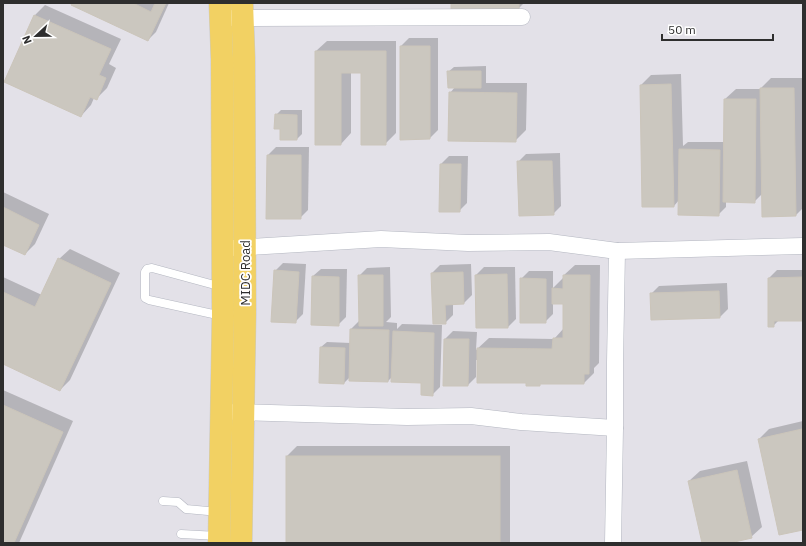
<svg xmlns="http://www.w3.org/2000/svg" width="806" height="546" font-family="'IBM Plex Sans',sans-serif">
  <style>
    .industrial { fill: #e3e1e8 }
    .shadow { fill: #0003 }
    .building { fill: #cbc7bf; stroke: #cbc5ba }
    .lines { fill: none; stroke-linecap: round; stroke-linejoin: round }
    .lane-casing { stroke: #b4b7c1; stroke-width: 9 }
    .street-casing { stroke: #b4b7c1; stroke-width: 17 }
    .primary-casing { stroke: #c9c9c9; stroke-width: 23 }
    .lane { stroke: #fff; stroke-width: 8 }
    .street { stroke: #fff; stroke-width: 16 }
    .primary { stroke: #f2d163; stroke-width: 22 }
    .labels { text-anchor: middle; stroke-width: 3.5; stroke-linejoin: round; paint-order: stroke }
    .street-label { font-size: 13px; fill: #2e2e2e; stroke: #fff }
  </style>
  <rect width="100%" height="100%" fill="#efe9e1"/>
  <rect class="industrial" x="3" y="3" width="800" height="540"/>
  <g class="shadow">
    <path d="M73,3H169L156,32L148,40Z"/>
    <path d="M452,3H524L519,8Z"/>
    <path d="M45,5L121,39L109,64L116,68L107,88L96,99L94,98L91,105L81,116L5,82L35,15Z"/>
    <path d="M409,38H438V130L430,138L401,139V46Z"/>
    <path d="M327,41H396V133L385,144L362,72H351V133L341,144H316V51Z"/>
    <path d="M486,66V83H527L526,130L516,140L450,93L455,87L448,72L454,67Z"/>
    <path d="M681,74L683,146L688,142H725V99L736,89H760L771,78H803V208L796,215L763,193L754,202L726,201V207L718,215L679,200L674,206L641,85L651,75Z"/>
    <path d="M281,110H302V134L297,139L281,128L276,115Z"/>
    <path d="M276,147H309L308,210L300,218H267L268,155Z"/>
    <path d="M560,153L561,206L553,214L518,162L526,154Z"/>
    <path d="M449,156H468L467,203L459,211H440L441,164Z"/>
    <path d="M3,192L49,214L35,244L25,254L3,243Z"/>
    <path d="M70,249L120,273L70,380L60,390L3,363V277L42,295L59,259Z"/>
    <path d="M283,263L306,264L303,314L295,322L275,271Z"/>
    <path d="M471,264L472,295L464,303H453V315L445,323H434L432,273L440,265Z"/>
    <path d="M575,265H600L599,363L594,368V373L584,383H542L539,385L527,382L478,360H476V377L468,385L445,339L453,331L477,332L476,350L489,338L554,339L564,328V303H553V314L545,322L521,279L529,271H553V288L563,278L564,275Z"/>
    <path d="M390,267L391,317L386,322L397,323V329L402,324L442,325L440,387L432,395L422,382L393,376L388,381L350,377L344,383L321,347L327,342L351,343V329L359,321V276L367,268Z"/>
    <path d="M484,267H515L516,319L508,327L476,275Z"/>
    <path d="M321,269H347L346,317L338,325L313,276Z"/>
    <path d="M777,270H803V319L802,320H779L773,326L769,278Z"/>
    <path d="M727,283L728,309L720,317L652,319L651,294L659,286Z"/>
    <path d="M3,390L73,421L19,543H3Z"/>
    <path d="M803,421V529L780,534L759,439L769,429Z"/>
    <path d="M297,446H510V543H287V456Z"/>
    <path d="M747,461L762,527L751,537L725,543H703L689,481L700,471Z"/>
  </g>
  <g class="building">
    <path d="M72,3H133L151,12L155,3H166L148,41L71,5Z"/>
    <path d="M451,3H519V9L451,10Z"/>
    <path d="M34,15L111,49L99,75L106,78L97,100L90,97L81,117L4,82Z"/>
    <path d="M400,46H430V139L400,140Z"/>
    <path d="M315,51H386V145H361V73H341V145H315Z"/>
    <path d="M447,71H481V88H448Z"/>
    <path d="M671,84L674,207H642L640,85Z"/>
    <path d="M760,88H794L796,216L762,217Z"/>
    <path d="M449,92L517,93L516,142L448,141Z"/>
    <path d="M724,99H756L755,203L723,202Z"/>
    <path d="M275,114L297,115V140H280V129H274Z"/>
    <path d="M679,149L720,150L719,216L678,215Z"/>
    <path d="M267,155H301V219H266Z"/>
    <path d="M517,161H552L554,215L519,216Z"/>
    <path d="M440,164H461L460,212H439Z"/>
    <path d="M3,207L39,225L25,255L3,245Z"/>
    <path d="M58,258L111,283L60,391L3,364V292L35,307Z"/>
    <path d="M274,270L299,272L296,323L271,322Z"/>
    <path d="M463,272L464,304L445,305L446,324H433L431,273Z"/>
    <path d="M507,274L508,328H476L475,275Z"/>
    <path d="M358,275H383V326H359Z"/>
    <path d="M563,275H590L589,374H584V384H540V386H526V383H477V348L552,349L553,338H563V304H552V288L563,289Z"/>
    <path d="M312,276L339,277V326L311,325Z"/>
    <path d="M802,277L803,321H774V327H768V278Z"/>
    <path d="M520,278L546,279V323H520Z"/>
    <path d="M719,291L720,318L651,320L650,293Z"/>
    <path d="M350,329L389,330L388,382L349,381Z"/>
    <path d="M393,331L434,333L433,396L421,395V383L391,382Z"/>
    <path d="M444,339H469L468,386H443Z"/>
    <path d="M320,347L345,348L344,384L319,383Z"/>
    <path d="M3,405L63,432L14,543H3Z"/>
    <path d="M802,429L803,530L779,535L758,439Z"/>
    <rect x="286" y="456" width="214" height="87"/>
    <path d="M737,470L752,538L730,543H702L688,481Z"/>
  </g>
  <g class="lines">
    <g class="lane-casing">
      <g id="lane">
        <path d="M222,287L152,268L147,269L145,272V298L149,300L222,316"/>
        <path d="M163,501L178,502L186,509L219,512"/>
        <path d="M181,534L218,536"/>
      </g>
    </g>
    <g class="street-casing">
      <g id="street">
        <path d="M232,18L522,17"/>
        <path d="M234,248L381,239L468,243L549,242L617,251L615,363V428L613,543"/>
        <path d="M617,251L803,246"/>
        <path d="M234,412L407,417L471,416L521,422L615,428"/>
      </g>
    </g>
    <g class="primary-casing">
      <g id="primary">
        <path d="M219,543L223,317L222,59L220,3"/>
        <path d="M241,543L245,312L244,58L242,3"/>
      </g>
    </g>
    <use href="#lane" class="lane"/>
    <use href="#street" class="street"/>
    <use href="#primary" class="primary"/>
  </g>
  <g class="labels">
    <g class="street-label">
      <text transform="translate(245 273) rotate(-90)" y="5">MIDC Road</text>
    </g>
  </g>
  <rect width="806" height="546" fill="none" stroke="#2e2e2e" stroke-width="8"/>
  <g transform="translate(36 36) rotate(248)" stroke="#ffffff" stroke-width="3" paint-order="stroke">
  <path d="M0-3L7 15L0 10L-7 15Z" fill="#2e2e2e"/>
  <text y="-6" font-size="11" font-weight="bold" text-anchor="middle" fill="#2e2e2e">N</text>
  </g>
  <path d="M662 34v6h111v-6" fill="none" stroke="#2e2e2e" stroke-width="2"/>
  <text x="668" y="34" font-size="12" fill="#2e2e2e" stroke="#ffffff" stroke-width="3" paint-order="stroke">50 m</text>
</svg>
